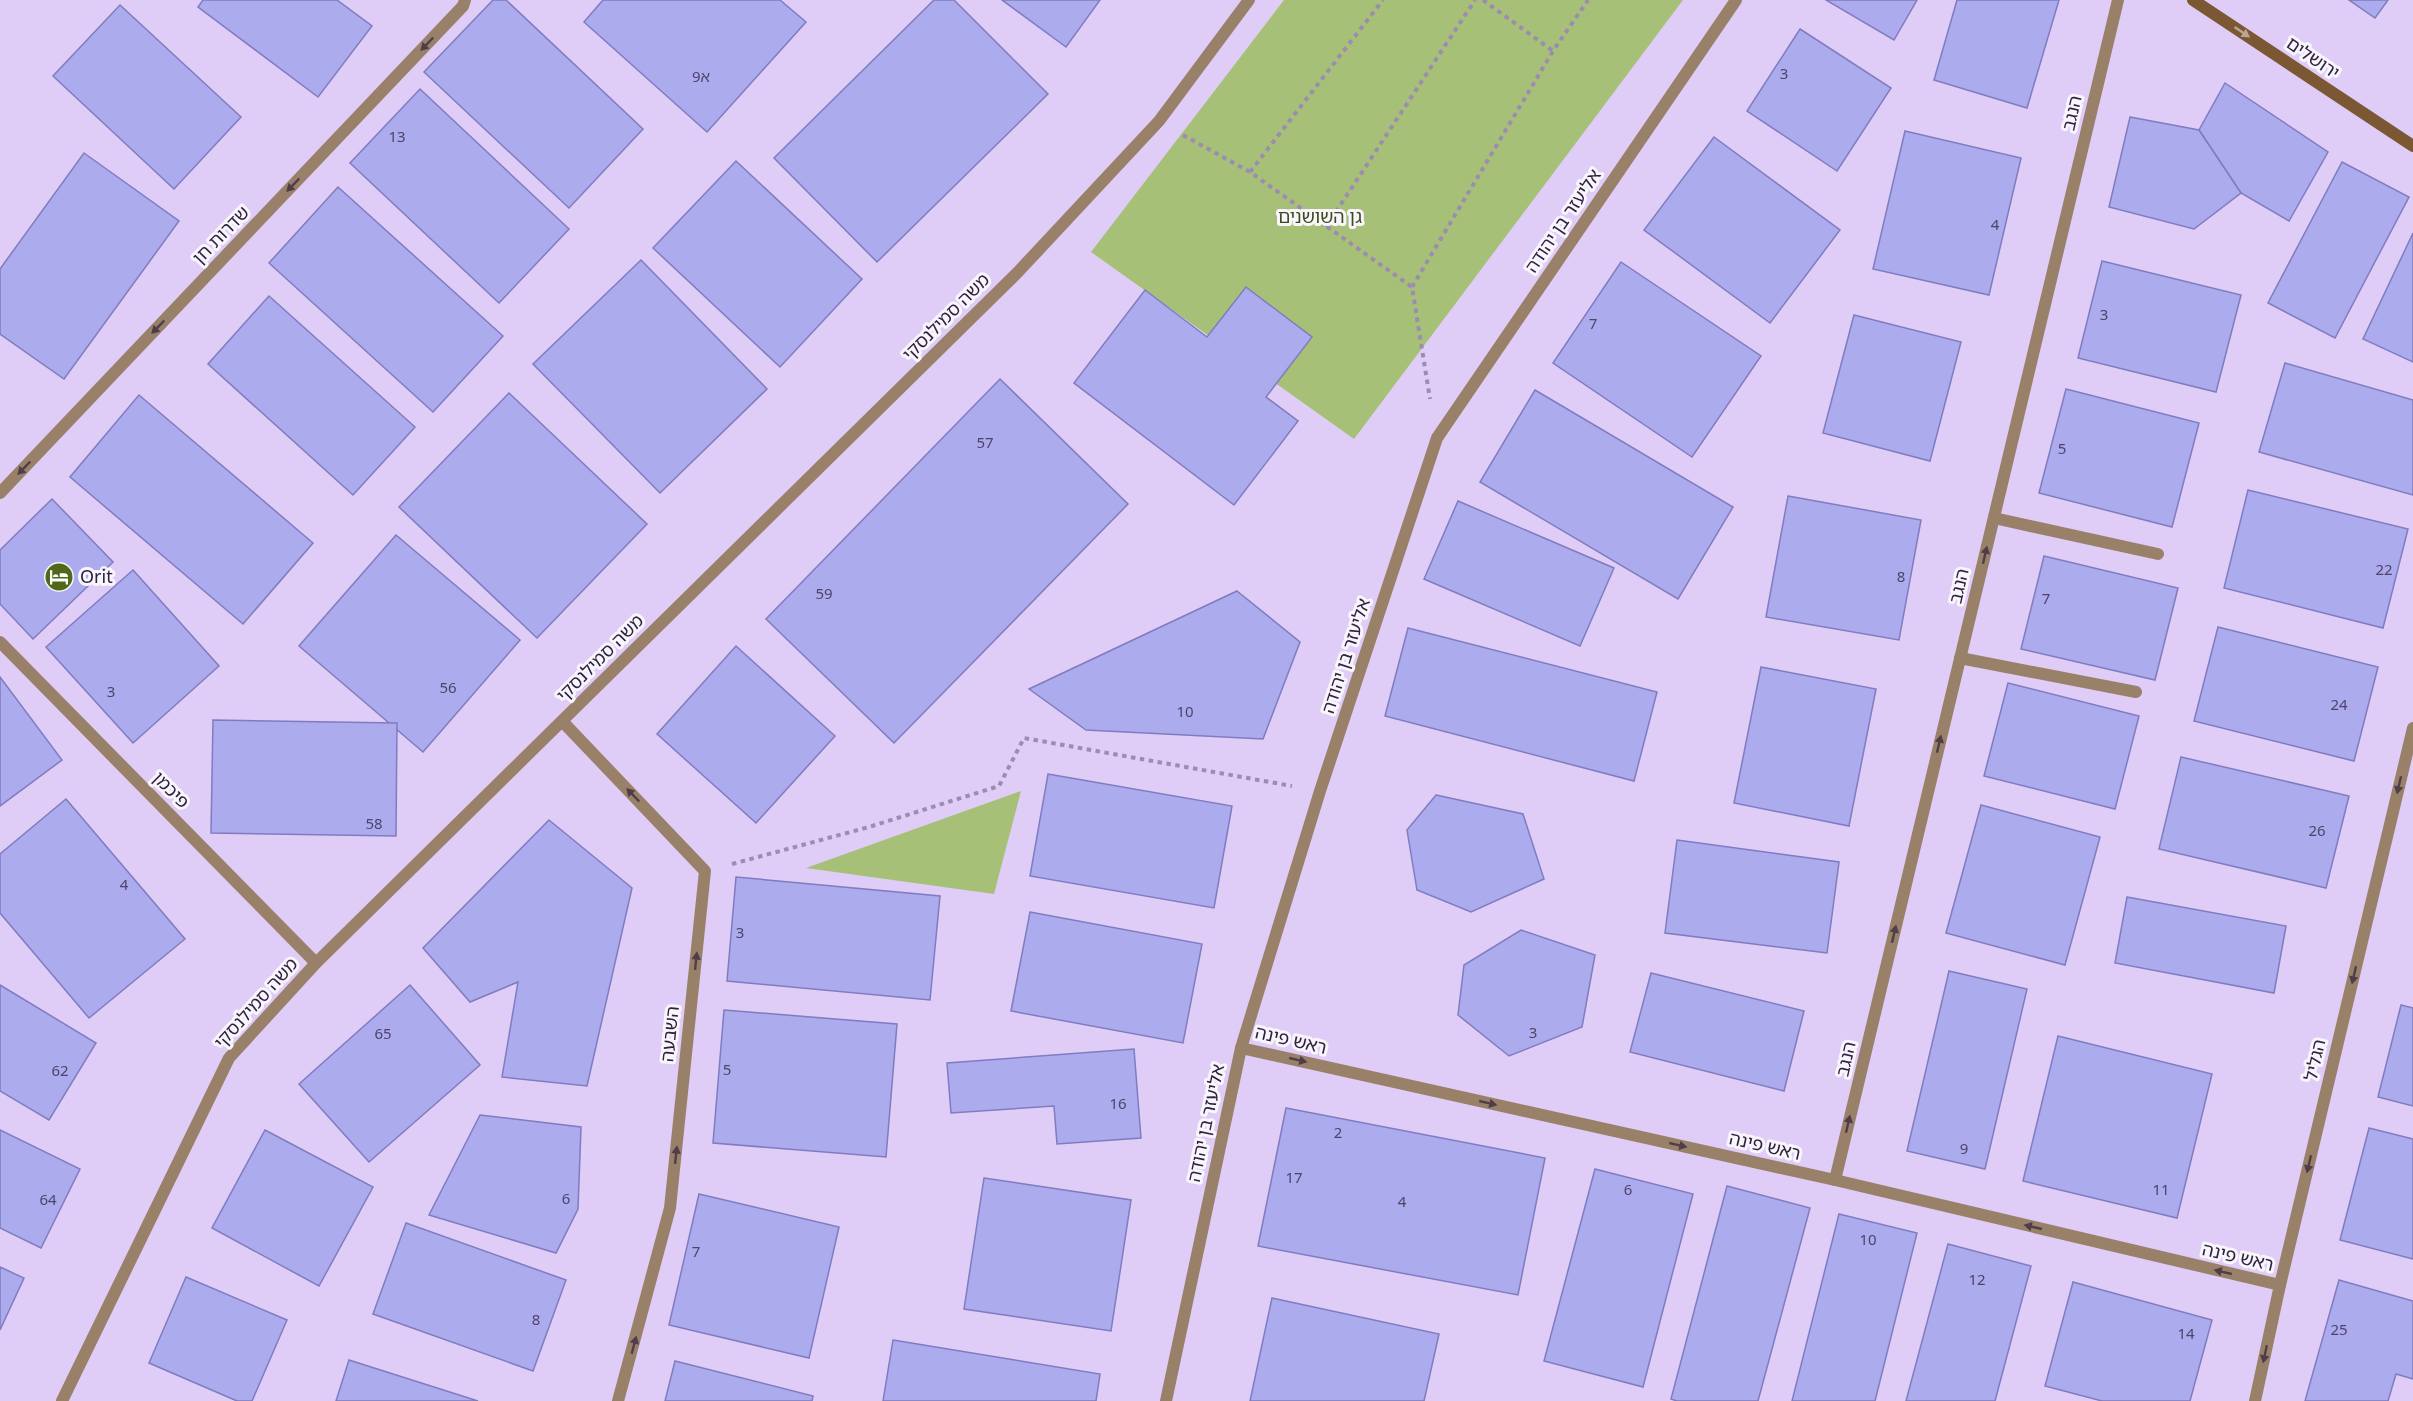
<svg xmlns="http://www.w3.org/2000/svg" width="2413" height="1401" font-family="'Noto Sans','Noto Sans Hebrew',sans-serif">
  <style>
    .green { fill: #a6c177 }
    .building { fill: #acabed; stroke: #7f7cc0; stroke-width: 1.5 }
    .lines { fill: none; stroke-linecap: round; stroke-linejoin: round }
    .path { stroke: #9c8cb0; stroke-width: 4; stroke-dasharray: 4.5 4.5; stroke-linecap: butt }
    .lane { stroke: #998069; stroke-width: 12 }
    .street { stroke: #998069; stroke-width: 12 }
    .secondary { stroke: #7b5733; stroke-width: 12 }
    .oneway { fill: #baa698 }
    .oneway2 { fill: #4f3e4a }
    .labels { text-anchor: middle; stroke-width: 6; stroke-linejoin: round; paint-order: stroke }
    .number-label { font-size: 15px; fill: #4e4469 }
    .street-label { font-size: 18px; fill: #2f223d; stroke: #f8f5fc }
    .park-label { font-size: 18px; fill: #3b4b1b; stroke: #f8f5fc }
    .poi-label { font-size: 18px; fill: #2f223d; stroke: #f8f5fc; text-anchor: start }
  </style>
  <rect width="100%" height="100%" fill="#dfccf7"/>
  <g class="green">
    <path d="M1284,0H1683L1354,439L1091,252Z"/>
    <path d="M1021,791L994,894L806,868Z"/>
  </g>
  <g class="building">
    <path d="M203,0H337L372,26L318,97L198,7Z"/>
    <path d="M493,0H506L643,129L569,208L424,72Z"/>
    <path d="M603,0H780L806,22L707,132L584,22Z"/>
    <path d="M934,0H954L1048,94L877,262L774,158Z"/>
    <path d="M1002,0H1100L1066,47Z"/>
    <path d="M1826,0H1917L1894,40Z"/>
    <path d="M1957,0H2059L2027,108L1934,80Z"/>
    <path d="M2349,0H2388L2375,18Z"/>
    <path d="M120,5L241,117L174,189L53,76Z"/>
    <path d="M1800,29L1891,88L1837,171L1747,111Z"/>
    <path d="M2225,83L2328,152L2289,221L2241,193L2199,130Z"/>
    <path d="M420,89L569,229L499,303L350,163Z"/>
    <path d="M2130,117L2199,130L2241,193L2194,229L2109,207Z"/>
    <path d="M1905,131L2021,158L1989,295L1873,269Z"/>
    <path d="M1714,137L1840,230L1770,323L1644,230Z"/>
    <path d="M84,153L179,221L64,379L0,334V269Z"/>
    <path d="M736,161L862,279L780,367L653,248Z"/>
    <path d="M2342,162L2409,197L2335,338L2268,303Z"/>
    <path d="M338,187L503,336L433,412L269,263Z"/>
    <path d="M2413,233V362L2363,339Z"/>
    <path d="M641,260L767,389L660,493L533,364Z"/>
    <path d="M2102,261L2241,295L2216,392L2078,358Z"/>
    <path d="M1621,262L1761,356L1692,457L1553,363Z"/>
    <path d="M1246,287L1312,337L1266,397L1298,421L1234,505L1074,383L1145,290L1207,337Z"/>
    <path d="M269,296L415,427L353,495L208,364Z"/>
    <path d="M1854,315L1961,342L1930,461L1823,433Z"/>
    <path d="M2285,363L2413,400V495L2259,452Z"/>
    <path d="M1000,379L1128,504L894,743L766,619Z"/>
    <path d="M2066,389L2199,423L2172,527L2039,493Z"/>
    <path d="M1535,390L1733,507L1678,599L1480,482Z"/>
    <path d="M509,393L647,524L537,638L399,507Z"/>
    <path d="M139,395L313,543L243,624L70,477Z"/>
    <path d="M2248,490L2408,529L2383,628L2224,588Z"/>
    <path d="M1788,496L1921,520L1899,640L1766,617Z"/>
    <path d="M52,499L113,562L33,639L0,604V550Z"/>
    <path d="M1458,501L1614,568L1580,646L1424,579Z"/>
    <path d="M396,535L520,640L423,752L299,646Z"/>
    <path d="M2044,556L2178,588L2155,680L2021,649Z"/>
    <path d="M133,570L219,666L133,743L46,647Z"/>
    <path d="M1237,591L1300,642L1263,739L1086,730L1029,689Z"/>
    <path d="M2218,627L2378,667L2354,761L2194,721Z"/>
    <path d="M1408,628L1657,692L1634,781L1385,716Z"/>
    <path d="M736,646L835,736L756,823L657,734Z"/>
    <path d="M1761,667L1876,689L1849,826L1734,803Z"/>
    <path d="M0,677L62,760L0,806Z"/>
    <path d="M2008,683L2139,716L2115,809L1984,776Z"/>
    <path d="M213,720L397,723L396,836L211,833Z"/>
    <path d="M2181,757L2349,796L2326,888L2159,849Z"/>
    <path d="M1048,774L1232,806L1214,908L1030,876Z"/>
    <path d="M1436,795L1523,814L1544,879L1471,912L1417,890L1407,830Z"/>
    <path d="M66,799L185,939L89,1018L0,913V854Z"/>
    <path d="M1981,805L2100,837L2065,965L1946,933Z"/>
    <path d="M549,820L632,888L587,1086L502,1077L518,982L470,1002L423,948Z"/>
    <path d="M1677,840L1839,862L1827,953L1665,933Z"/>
    <path d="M736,877L940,896L930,1000L727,981Z"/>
    <path d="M2127,897L2286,926L2274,993L2115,963Z"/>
    <path d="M1030,912L1202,944L1183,1043L1011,1011Z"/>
    <path d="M1521,930L1595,955L1582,1027L1509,1056L1458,1015L1464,965Z"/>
    <path d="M1949,971L2027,989L1985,1169L1907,1151Z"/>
    <path d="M1651,973L1804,1011L1784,1091L1630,1052Z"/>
    <path d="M0,985L96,1043L49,1120L0,1091Z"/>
    <path d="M410,985L480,1065L369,1162L299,1084Z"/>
    <path d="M2401,1005L2413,1008V1106L2378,1097Z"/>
    <path d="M724,1010L897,1024L886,1157L713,1143Z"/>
    <path d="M2058,1036L2212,1074L2177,1218L2023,1181Z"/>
    <path d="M1134,1049L1141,1138L1057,1144L1054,1106L951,1113L947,1063Z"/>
    <path d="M1286,1108L1545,1158L1518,1295L1258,1246Z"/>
    <path d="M480,1115L581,1127L578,1209L556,1253L429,1215Z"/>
    <path d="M2369,1128L2413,1139V1259L2340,1240Z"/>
    <path d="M0,1130L80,1169L41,1248L0,1228Z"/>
    <path d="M265,1130L373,1187L319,1286L212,1228Z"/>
    <path d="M1595,1169L1693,1194L1643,1387L1544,1361Z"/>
    <path d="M984,1178L1131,1200L1111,1331L964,1309Z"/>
    <path d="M1727,1186L1810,1208L1758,1401H1677L1671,1399Z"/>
    <path d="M699,1194L839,1227L809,1358L669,1325Z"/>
    <path d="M1839,1214L1917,1233L1875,1401H1792Z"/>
    <path d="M406,1223L566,1280L533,1371L373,1314Z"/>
    <path d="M1948,1244L2031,1266L1995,1401H1906Z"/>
    <path d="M0,1267L24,1278L0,1330Z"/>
    <path d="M186,1277L287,1320L252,1401H237L149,1363Z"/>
    <path d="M2339,1280L2413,1301V1379L2396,1374L2388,1401H2305Z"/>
    <path d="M2073,1282L2212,1320L2190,1401H2102L2045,1386Z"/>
    <path d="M1272,1298L1439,1334L1424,1401H1250Z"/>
    <path d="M893,1340L1100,1374L1096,1401H883Z"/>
    <path d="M349,1360L478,1401H336Z"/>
    <path d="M675,1361L813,1396L812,1401H665Z"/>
  </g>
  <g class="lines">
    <g class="path">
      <path d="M1483,0L1553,51"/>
      <path d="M1183,135L1250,172L1412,287L1430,399"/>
      <path d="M1250,172L1383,0"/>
      <path d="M1326,227L1475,0"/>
      <path d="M1412,287L1553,51L1588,0"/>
      <path d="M732,864L869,827L999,786L1024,738L1292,786"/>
    </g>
    <g class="lane">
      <path d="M1994,518L2158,554"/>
      <path d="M1960,658L2136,692"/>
    </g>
    <g class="street">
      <path d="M0,493L463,6L465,0"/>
      <path d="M0,642L316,963"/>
      <path d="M562,721L705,871L670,1208L618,1401"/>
      <path d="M1241,1048L1835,1180L2280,1285"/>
      <path d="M1835,1180L2118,0"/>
      <path d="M62,1401L229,1058L316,963L1018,272L1159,121L1249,0"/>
      <path d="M1166,1401L1241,1048L1320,791L1437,438L1736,0"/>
      <path d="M2255,1401L2280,1285L2413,728"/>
    </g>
    <path class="secondary" d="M2193,0L2413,146"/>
  </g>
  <defs><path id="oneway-solid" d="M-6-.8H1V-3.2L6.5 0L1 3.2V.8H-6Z" transform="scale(1.5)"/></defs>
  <use class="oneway" href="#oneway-solid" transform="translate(2242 32) rotate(34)"/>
  <g class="oneway2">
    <use href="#oneway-solid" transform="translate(427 44) rotate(134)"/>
    <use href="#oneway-solid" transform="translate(293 185) rotate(134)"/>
    <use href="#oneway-solid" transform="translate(158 327) rotate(134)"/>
    <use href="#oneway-solid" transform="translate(24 468) rotate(134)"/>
    <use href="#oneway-solid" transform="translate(1985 555) rotate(-77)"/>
    <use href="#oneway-solid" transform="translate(1939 744) rotate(-77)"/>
    <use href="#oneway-solid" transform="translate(2399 785) rotate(103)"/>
    <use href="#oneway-solid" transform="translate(633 795) rotate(-134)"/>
    <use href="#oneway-solid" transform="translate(1894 934) rotate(-77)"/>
    <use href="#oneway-solid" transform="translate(696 961) rotate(-84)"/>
    <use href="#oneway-solid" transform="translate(2354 975) rotate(103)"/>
    <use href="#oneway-solid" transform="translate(1298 1060) rotate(13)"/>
    <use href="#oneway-solid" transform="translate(1488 1103) rotate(13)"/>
    <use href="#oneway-solid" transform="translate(1848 1124) rotate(-77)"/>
    <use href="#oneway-solid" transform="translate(1678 1145) rotate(13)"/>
    <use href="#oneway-solid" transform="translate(676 1155) rotate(-84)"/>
    <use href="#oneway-solid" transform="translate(2309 1164) rotate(103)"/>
    <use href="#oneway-solid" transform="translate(2033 1227) rotate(-167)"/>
    <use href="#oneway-solid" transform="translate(2223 1272) rotate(-167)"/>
    <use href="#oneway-solid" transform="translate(634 1345) rotate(-75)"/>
    <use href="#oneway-solid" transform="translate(2265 1354) rotate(102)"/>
  </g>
  <defs>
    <g id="hotel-disc" transform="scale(1.5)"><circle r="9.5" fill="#506818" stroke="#f8f5fc"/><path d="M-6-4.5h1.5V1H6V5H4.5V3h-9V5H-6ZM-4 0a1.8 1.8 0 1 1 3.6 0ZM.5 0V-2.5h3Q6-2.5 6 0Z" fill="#fff"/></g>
  </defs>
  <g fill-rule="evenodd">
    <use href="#hotel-disc" x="59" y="577"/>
  </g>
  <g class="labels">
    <g class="number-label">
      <text x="1784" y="79">3</text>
      <text x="701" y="82">9א</text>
      <text x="397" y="142">13</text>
      <text x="1995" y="230">4</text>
      <text x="2104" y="320">3</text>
      <text x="1593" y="329">7</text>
      <text x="985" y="448">57</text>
      <text x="2062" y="454">5</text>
      <text x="2384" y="575">22</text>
      <text x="1901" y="582">8</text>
      <text x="824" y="599">59</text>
      <text x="2046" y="604">7</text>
      <text x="448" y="693">56</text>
      <text x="111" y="697">3</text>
      <text x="2339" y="710">24</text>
      <text x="1185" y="717">10</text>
      <text x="374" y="829">58</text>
      <text x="2317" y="836">26</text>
      <text x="124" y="890">4</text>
      <text x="740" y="938">3</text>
      <text x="1533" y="1038">3</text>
      <text x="383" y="1039">65</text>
      <text x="727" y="1075">5</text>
      <text x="60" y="1076">62</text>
      <text x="1118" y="1109">16</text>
      <text x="1338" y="1138">2</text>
      <text x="1964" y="1154">9</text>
      <text x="1294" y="1183">17</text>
      <text x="1628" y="1195">6</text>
      <text x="2161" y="1195">11</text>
      <text x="566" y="1204">6</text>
      <text x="48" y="1205">64</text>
      <text x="1402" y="1207">4</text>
      <text x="1868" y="1245">10</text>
      <text x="696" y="1257">7</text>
      <text x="1977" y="1285">12</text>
      <text x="536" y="1325">8</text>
      <text x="2339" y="1335">25</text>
      <text x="2186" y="1339">14</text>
    </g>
    <g class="street-label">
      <text transform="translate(2313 58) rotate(34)" y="6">ירושלים</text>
      <text transform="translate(2072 113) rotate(-77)" y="6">הנגב</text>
      <text transform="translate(1563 221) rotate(-56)" y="6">אליעזר בן יהודה</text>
      <text transform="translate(221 235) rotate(-46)" y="6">שדרות חן</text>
      <text transform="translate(946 317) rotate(-45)" y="6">משה סמילנסקי</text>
      <text transform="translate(1959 586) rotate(-77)" y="6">הנגב</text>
      <text transform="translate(1346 656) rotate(-72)" y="6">אליעזר בן יהודה</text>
      <text transform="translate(600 658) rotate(-45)" y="6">משה סמילנסקי</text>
      <text transform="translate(171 790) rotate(45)" y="6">פיכמן</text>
      <text transform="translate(256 1003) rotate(-48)" y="6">משה סמילנסקי</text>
      <text transform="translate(670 1034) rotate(-84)" y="6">השבעה</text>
      <text transform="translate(1291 1040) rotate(13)" y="6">ראש פינה</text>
      <text transform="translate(1846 1059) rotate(-77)" y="6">הנגב</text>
      <text transform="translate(2315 1060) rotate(-77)" y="6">הגליל</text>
      <text transform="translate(1206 1123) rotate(-78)" y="6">אליעזר בן יהודה</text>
      <text transform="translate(1765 1146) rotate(13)" y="6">ראש פינה</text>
      <text transform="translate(2238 1257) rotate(13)" y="6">ראש פינה</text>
    </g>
    <g class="park-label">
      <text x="1320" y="223">גן השושנים</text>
    </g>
    <g class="poi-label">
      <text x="80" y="583">Orit</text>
    </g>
  </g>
</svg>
